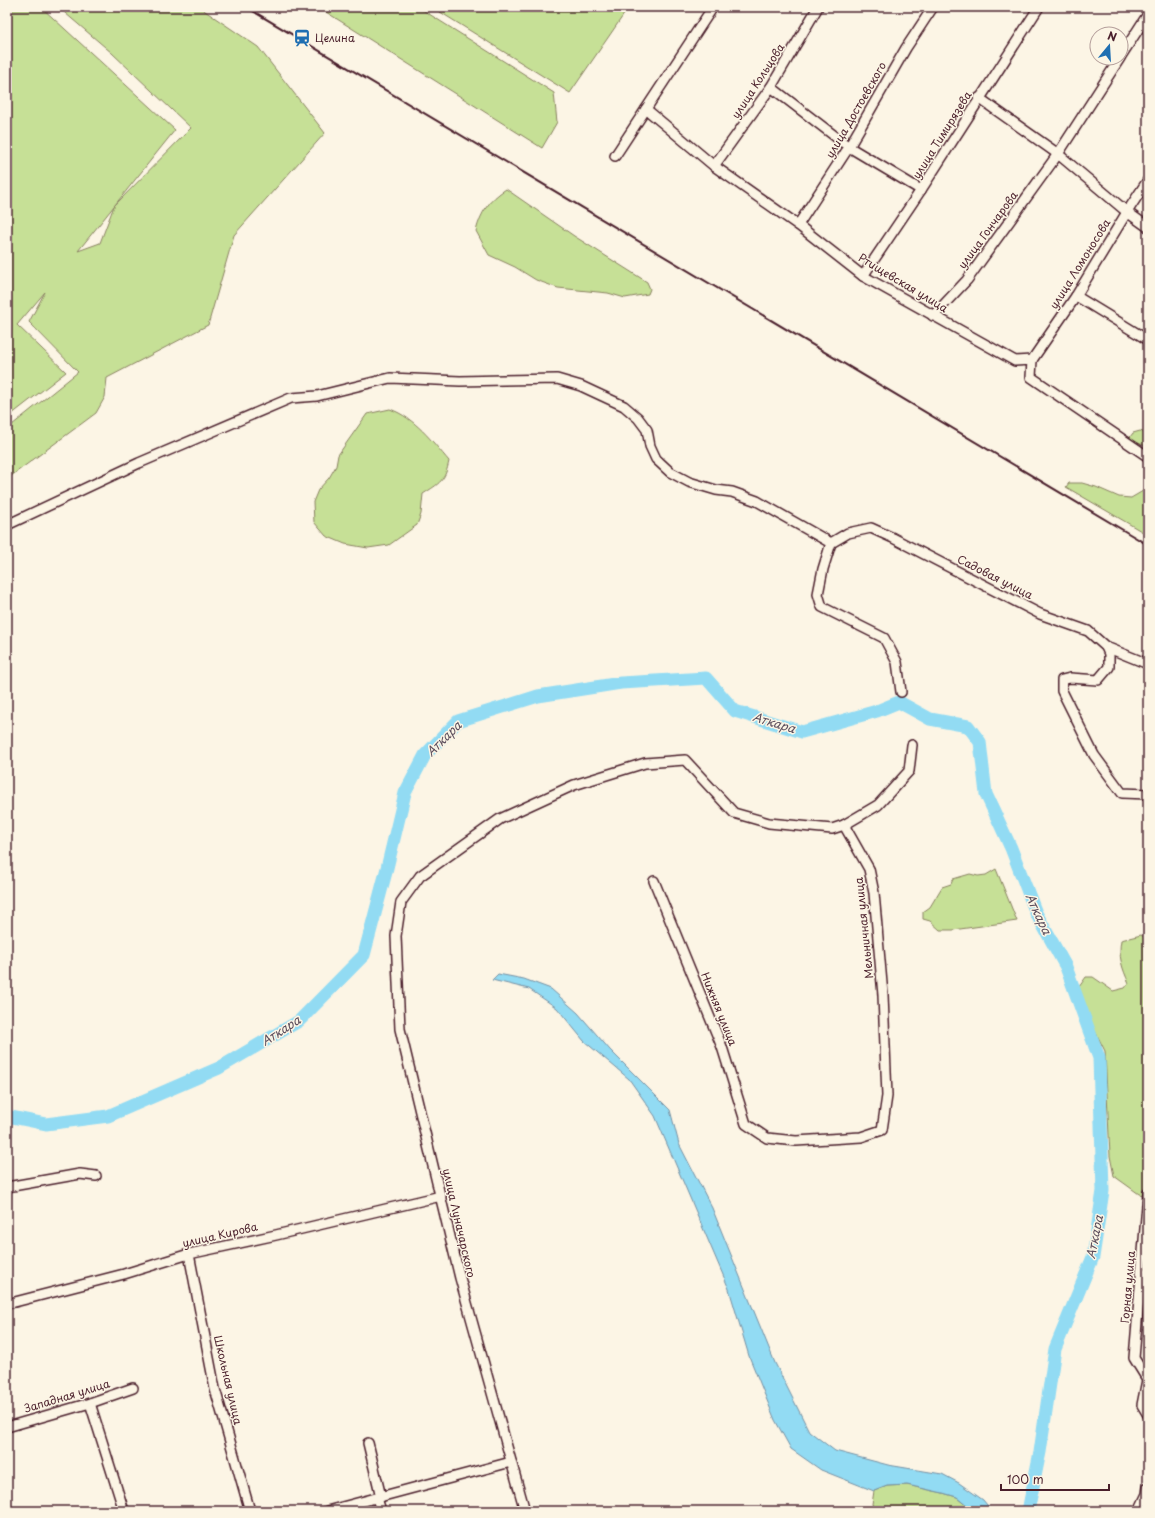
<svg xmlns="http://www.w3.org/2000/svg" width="1155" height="1518" font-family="'Playpen Sans',sans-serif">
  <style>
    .green { fill: #c6e096; stroke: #888060 }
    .water { fill: #92dbf3; stroke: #7590a3 }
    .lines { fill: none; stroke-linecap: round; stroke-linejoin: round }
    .river { stroke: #92dbf3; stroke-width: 13 }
    .minor-casing { stroke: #4a1f2b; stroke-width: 12 }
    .minor { stroke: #fcf5e5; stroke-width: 9 }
    .rail { stroke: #4a1f2b; stroke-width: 2 }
    .labels { text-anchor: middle; stroke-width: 3; stroke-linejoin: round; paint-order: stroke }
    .poi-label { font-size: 11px; fill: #4a1f2b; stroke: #fcf5e5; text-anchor: start }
    .street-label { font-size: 11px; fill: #4a1f2b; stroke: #fcf5e5 }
    .water-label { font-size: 12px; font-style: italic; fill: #5c4e5d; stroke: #fcf5e5 }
  </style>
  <rect width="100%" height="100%" fill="#fcf5e5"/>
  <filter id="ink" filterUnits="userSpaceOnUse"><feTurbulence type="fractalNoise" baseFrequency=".025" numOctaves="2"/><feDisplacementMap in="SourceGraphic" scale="8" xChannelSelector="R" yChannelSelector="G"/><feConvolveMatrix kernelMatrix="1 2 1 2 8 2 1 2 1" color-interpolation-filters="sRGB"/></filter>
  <g filter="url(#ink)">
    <g class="green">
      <path d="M7,7H41L175,130L78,251L100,243L114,206L191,128L112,53L58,7H199L258,47L325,133L234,235L208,325L107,378L105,397L96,413L7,479V429L78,372L29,322L45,292L17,325L66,372L7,418Z"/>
      <path d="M318,7H418L554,93L557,122L542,148Z"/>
      <path d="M432,7H629L570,93Z"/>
      <path d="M506,189L574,236L647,282L650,289L648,294L625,298L608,293L558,288L536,280L515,267L489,255L476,231C481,212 489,200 506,189Z"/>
      <path d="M390,409C415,418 432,441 449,461C445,481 440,483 423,494L421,514L417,525L389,545L368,548L345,544L326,536L314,522L313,502L318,490L329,478L336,466L338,455L367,414Z"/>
      <path d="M1140,431L1148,434V447L1131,440L1130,437L1133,433Z"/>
      <path d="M1069,483H1082L1096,487L1119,497L1131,498L1148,488V535L1066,487Z"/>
      <path d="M996,869L1017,921L953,930H940L930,921L923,919V912L930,907L942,887L951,884L953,879L970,874L978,876L986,875Z"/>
      <path d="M1141,935L1148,939V1196L1139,1194L1114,1176L1110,1156L1105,1051L1084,1009L1079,987L1086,977H1093L1113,991L1125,988L1129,983C1122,968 1118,956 1121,940Z"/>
      <path d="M907,1485L943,1493L957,1497L974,1511H875L872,1504L874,1491L887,1486Z"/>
    </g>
    <path class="water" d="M498,974L524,979L551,989L578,1013L610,1050L670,1110L679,1144L712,1208L775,1363L809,1431L835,1451L888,1465L942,1474L959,1483L983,1500L992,1511H974L957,1497L943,1493L907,1485L887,1486L874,1491L821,1470L791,1449L775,1420L749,1356L729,1289L655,1116L629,1079L584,1041L557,1008L529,989L492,980Z"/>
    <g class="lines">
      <path class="river" d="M7,1116L46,1124L108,1116L219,1068L299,1021L364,955L386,872L405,793L425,755L458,721L538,696L621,683L706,678L735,711L802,732L877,711L899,702L930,719L968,726L980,742L986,794L1011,848L1036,913L1066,967L1099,1058L1103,1191L1093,1257L1055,1349L1040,1452L1028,1511"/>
      <g class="minor-casing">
        <g id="minor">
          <path d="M1121,56L1148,14"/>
          <path d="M771,87L849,147L921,190"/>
          <path d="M979,98L1058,154L1127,212L1148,227"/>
          <path d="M646,109L714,166L798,225L863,276L1015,361L1032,360L1031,377L1147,456"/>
          <path d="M615,156L713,7"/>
          <path d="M714,166L771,87L818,7"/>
          <path d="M798,225L849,147L906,48L933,7"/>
          <path d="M863,276L921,190L1039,7"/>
          <path d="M1076,296L1148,340"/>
          <path d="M933,316L967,280L1058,154L1120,58"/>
          <path d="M1032,360L1076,296L1127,212L1148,180"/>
          <path d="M7,525L139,463L291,398L317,396L390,378L460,381L557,379L581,386L624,406L638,418L647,430L650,446L656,459L670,472L689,482L716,490L732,492L757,501L831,543"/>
          <path d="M831,543L848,533L871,528L893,538L1040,614L1088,631L1106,647L1148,664"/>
          <path d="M831,543L823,569L818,594L822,607L884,638L897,662L901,692"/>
          <path d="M1106,647L1109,654V667L1098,680L1070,678L1062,680V691L1094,755L1122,793L1148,794"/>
          <path d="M654,881L722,1047L746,1124L767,1138L796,1141L861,1137L882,1130L887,1096L883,995L874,893L869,869L844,825"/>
          <path d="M7,1187L80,1174L96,1176"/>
          <path d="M189,1254L215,1389L250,1511"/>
          <path d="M7,1304L124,1274L189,1254L276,1235L441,1196"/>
          <path d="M1148,1375L1142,1405L1148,1415"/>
          <path d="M1147,1379L1134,1358L1148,1193"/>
          <path d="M90,1403L124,1511"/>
          <path d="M7,1427L90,1403L133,1388"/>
          <path d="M368,1443L381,1497"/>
          <path d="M377,1498L381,1511"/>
          <path d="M327,1511L511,1462"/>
          <path d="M525,1511L460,1278L400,1029L396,936L401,902L420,876L500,819L574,785L645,763L685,760L734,813L769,823L832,829L844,825L878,805L909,771L912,745"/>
          <path d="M1139,1511L1147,1494L1148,1487"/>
        </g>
      </g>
      <use href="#minor" class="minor"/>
      <path class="rail" d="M246,7L1148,545"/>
    </g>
  </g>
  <defs>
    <g id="station-bare" transform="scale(1.38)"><path d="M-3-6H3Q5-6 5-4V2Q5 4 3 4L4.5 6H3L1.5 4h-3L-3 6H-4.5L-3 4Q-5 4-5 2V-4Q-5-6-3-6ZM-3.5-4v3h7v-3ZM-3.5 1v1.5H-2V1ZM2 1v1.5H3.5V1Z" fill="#1f6fb2" stroke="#fcf5e5" stroke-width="2.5" paint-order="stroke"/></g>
  </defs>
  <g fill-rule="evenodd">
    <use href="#station-bare" x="302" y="38"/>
  </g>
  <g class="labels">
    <g class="poi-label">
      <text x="315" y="42">Целина</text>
    </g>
    <g class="street-label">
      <text transform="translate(758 81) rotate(-57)" y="4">улица Кольцова</text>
      <text transform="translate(856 110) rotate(-60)" y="4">улица Достоевского</text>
      <text transform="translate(942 135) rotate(-58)" y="4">улица Тимирязева</text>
      <text transform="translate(988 230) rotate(-54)" y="4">улица Гончарова</text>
      <text transform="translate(1080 264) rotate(-58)" y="4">улица Ломоносова</text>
      <text transform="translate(903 283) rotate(31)" y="4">Ртищевская улица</text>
      <text transform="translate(995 577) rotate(27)" y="4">Садовая улица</text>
      <text transform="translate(864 928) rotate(-96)" y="4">Мельничная улица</text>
      <text transform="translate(719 1009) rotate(68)" y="4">Нижняя улица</text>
      <text transform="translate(459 1223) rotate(77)" y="4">улица Луначарского</text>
      <text transform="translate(220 1235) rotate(-13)" y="4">улица Кирова</text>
      <text transform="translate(1128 1287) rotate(-85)" y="4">Горная улица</text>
      <text transform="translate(228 1380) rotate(77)" y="4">Школьная улица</text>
      <text transform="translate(67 1396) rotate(-17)" y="4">Западная улица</text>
    </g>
    <g class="water-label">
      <text transform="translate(774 723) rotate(17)" y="4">Аткара</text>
      <text transform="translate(444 739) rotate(-45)" y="4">Аткара</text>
      <text transform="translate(1038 914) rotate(65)" y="4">Аткара</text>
      <text transform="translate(281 1031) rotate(-33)" y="4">Аткара</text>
      <text transform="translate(1095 1237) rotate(-79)" y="4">Аткара</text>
    </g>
  </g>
  <rect width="1155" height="1518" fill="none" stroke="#fcf5e5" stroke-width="24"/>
  <rect x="12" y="12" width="1131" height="1494" fill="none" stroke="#4a1f2b" stroke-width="1.5" filter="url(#ink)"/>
  <g transform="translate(1109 46) rotate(18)"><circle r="19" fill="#fcf5e5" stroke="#b59f9b"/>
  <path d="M0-3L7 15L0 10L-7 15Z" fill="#1f6fb2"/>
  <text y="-6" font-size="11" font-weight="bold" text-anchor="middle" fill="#4a1f2b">N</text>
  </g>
  <path d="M1001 1484v6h108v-6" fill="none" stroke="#4a1f2b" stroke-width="2"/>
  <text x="1007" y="1484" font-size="12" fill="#4a1f2b" stroke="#fcf5e5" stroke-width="3" paint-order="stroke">100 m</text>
</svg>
